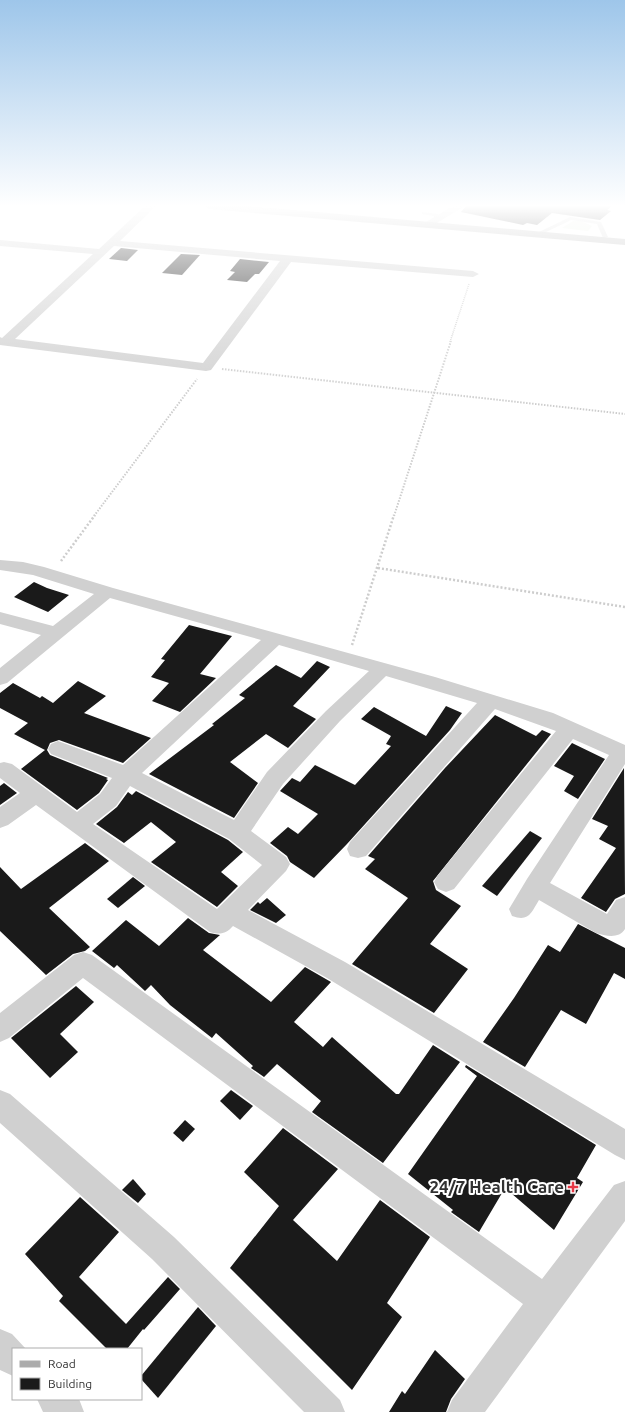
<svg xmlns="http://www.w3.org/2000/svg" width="625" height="1412" font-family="Ubuntu,sans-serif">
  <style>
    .green { fill: #e6ecdf }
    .building { fill: #1a1a1a }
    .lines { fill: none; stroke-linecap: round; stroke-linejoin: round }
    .path-far2 { stroke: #cdcdcd; stroke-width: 1.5; stroke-dasharray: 1 1; stroke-linecap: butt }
    .path-far1 { stroke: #cdcdcd; stroke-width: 2; stroke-dasharray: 1.5 1.5; stroke-linecap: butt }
    .path { stroke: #cdcdcd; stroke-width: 2.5; stroke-dasharray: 2 2; stroke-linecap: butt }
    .lane { fill: #d0d0d0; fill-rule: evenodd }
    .street { fill: #d0d0d0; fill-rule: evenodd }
    .primary { fill: #ababab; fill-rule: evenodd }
    .poi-dot { fill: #e63946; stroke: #fff; stroke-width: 1.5 }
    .labels { text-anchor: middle; stroke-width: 4; stroke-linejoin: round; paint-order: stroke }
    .near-poi-label { font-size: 17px; font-weight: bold; fill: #333; stroke: #fff; text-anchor: end }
  </style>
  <rect width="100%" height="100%" fill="#fff"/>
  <path class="green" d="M573,221H581L592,226L588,231L562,228Z"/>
  <g class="building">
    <path d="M466,206H612L607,210L611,211L600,220L552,213L537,225L527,223L523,225L461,212Z"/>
    <path d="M121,248L138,250L127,261L109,259Z"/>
    <path d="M181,254L200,255L182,275L162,273Z"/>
    <path d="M240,259L269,262L259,274H255L247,282L227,280L235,272L230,271Z"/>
    <path d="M34,582L47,588L69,595L48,612L14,597Z"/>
    <path d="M189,625L232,636L200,674L216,678L180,712L152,701L169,683L151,677L165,660L161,659Z"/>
    <path d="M317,661L330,667L293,706L316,719L288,748L266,734L230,762L258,783L234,818L149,774L214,725L212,724L245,698L239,695L276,665L301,678Z"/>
    <path d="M78,681L106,696L84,713L151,738L123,763L59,740L50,743L47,750L50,755L108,778L106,779L108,780L99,793L77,810L21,769L45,750L14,734L28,723L0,708V693L13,683L40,698L42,696L53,703Z"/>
    <path d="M446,706L462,713L450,730L347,844L314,878L290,862L287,856L270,843L288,827L298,834L318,814L280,791L292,778L300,782L315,765L355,785L391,746L386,744L391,736L361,719L374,707L426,736Z"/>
    <path d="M495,715L536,736L542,730L551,734L433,881L436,890L461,906L430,944L468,969L434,1013L352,964L408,898L365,869L375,859L368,856L445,768Z"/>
    <path d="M572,743L605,759L578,799L564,791L574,776L554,766Z"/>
    <path d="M624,768L625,894L615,899L606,912L581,898L616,848L599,839L608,826L592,819Z"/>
    <path d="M4,783L17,793L0,805V786Z"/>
    <path d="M136,791L228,840L243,852L221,872L238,886L217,907L151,862L176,842L151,822L124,843L96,824L117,807L128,792L132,795Z"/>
    <path d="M530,831L542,838L497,896L482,886Z"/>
    <path d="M85,843L109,861L49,908L90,947L85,951L73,954L46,975L0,931V867L21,889Z"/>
    <path d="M133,877L145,886L118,908L107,899Z"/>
    <path d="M267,898L286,915L276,923L250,910L258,902L260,904Z"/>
    <path d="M188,918L209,933L220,935L203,950L271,1002L305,967L331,982L294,1022L323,1047L332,1037L396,1094H399L433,1045L460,1062L383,1163L312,1112L321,1101L277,1064L264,1077L251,1068L253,1066L216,1033L212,1038L170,1005L151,985L145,991L117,965L114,968L92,951L126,920L159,946Z"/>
    <path d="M578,924L625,948V979L614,973L586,1024L561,1010L525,1067L483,1042L514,998L548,945L560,952Z"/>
    <path d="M76,986L94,1002L60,1034L78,1052L50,1078L11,1038Z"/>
    <path d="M466,1065L596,1145L577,1178L583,1182L554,1230L505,1188L479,1232L451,1212L453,1210L408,1174L477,1076L465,1067Z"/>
    <path d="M231,1090L253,1106L240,1120L220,1101Z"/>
    <path d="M185,1120L195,1129L183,1142L173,1133Z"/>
    <path d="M283,1128L338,1169L293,1220L337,1261L380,1200L430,1237L387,1303L402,1317L352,1390L230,1268L279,1206L244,1172Z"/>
    <path d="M133,1179L146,1194L138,1203L122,1190Z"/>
    <path d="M80,1197L119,1232L79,1277L126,1324L168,1277L180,1289L144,1330L143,1329L127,1349H107L59,1301L63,1296L25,1254Z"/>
    <path d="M198,1307L216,1326L158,1398L141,1379V1376Z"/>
    <path d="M435,1350L465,1379L451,1399L446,1412H389L402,1391L405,1394Z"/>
  </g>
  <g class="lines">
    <path class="path-far2" d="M450,342L469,284"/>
    <g class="path-far1">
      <path d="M222,369L625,414"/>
      <path d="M94,516L197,379"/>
      <path d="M394,516L451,341"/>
    </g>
    <g class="path">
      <path d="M61,561L95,515"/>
      <path d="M378,568L625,607"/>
      <path d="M352,645L394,515"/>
    </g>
    <g class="lane">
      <path d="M422,212L438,214V219L434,220V216L422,214Z"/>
      <path d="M570,217L601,222L608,237L603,238L597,224L571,220L544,233L539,232Z"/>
    </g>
    <g class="street">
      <path d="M145,206H156L120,241L473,271L479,274L473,277L291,262L211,370L206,371L0,345V337L2,338L93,254L0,246V240L99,249ZM114,246L280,261L203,363L15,339Z"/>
      <path d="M453,206H465L435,224H427L426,222Z"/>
      <path d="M0,560L23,562L44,567L113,588L435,677L553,713L625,745V764L550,883L607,914L616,900L625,897V929C619,939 606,936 596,933L539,900C531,913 529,922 512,916L509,909L527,879L609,755L573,739L454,889L446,892L438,889L434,882L438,875L556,731L495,709L366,856L358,858L350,856L347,849L350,842L477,703L386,676L340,721L283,784L251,831L286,857L290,864L286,871L248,910L345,962L625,1129V1160L615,1155L327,978L233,926C226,934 220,935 210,932L36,805L8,825L0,828V807L20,793L0,778V763L4,762L12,764L77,812L100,794L112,778L51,754L48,749L51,744L58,741L123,765L261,640L110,598L7,683L0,685V668L41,635L0,624V612L53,626L94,594L33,575L0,570ZM279,645L369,671L326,711L267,772L234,820L142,773ZM130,786L229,839L262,865L217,909L93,824L116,806Z"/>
      <path d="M83,952L92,955L542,1279L614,1185L625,1181V1221L485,1412H447L452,1400L523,1304L83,978L9,1038L0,1042V1013L74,955Z"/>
      <path d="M0,1090L10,1094L174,1237L340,1400L345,1412H304L152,1259L0,1123Z"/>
      <path d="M0,1329L12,1334L26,1349H13V1376L0,1370Z"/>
      <path d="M37,1399H79L84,1412H43Z"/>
    </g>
    <path class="primary" d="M204,206H248L625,239V245L209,209Z"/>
  </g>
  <linearGradient id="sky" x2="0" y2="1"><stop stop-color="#9ec6ea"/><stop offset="0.51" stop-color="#fff"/><stop offset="1" stop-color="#fff" stop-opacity="0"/></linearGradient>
  <rect width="625" height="404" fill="url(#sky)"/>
  <path class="poi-dot" d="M571 1181h4v4h4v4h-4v4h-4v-4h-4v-4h4z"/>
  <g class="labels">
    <g class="near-poi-label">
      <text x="564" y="1193">24/7 Health Care</text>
    </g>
  </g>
  <rect x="12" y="1348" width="130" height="52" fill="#ffffff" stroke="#adadad"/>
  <rect x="20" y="1361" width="20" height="6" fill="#ababab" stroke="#adadad"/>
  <text x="48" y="1368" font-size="12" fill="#333333">Road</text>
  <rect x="20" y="1378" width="20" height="12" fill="#1a1a1a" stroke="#adadad"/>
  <text x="48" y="1388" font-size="12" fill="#333333">Building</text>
</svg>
